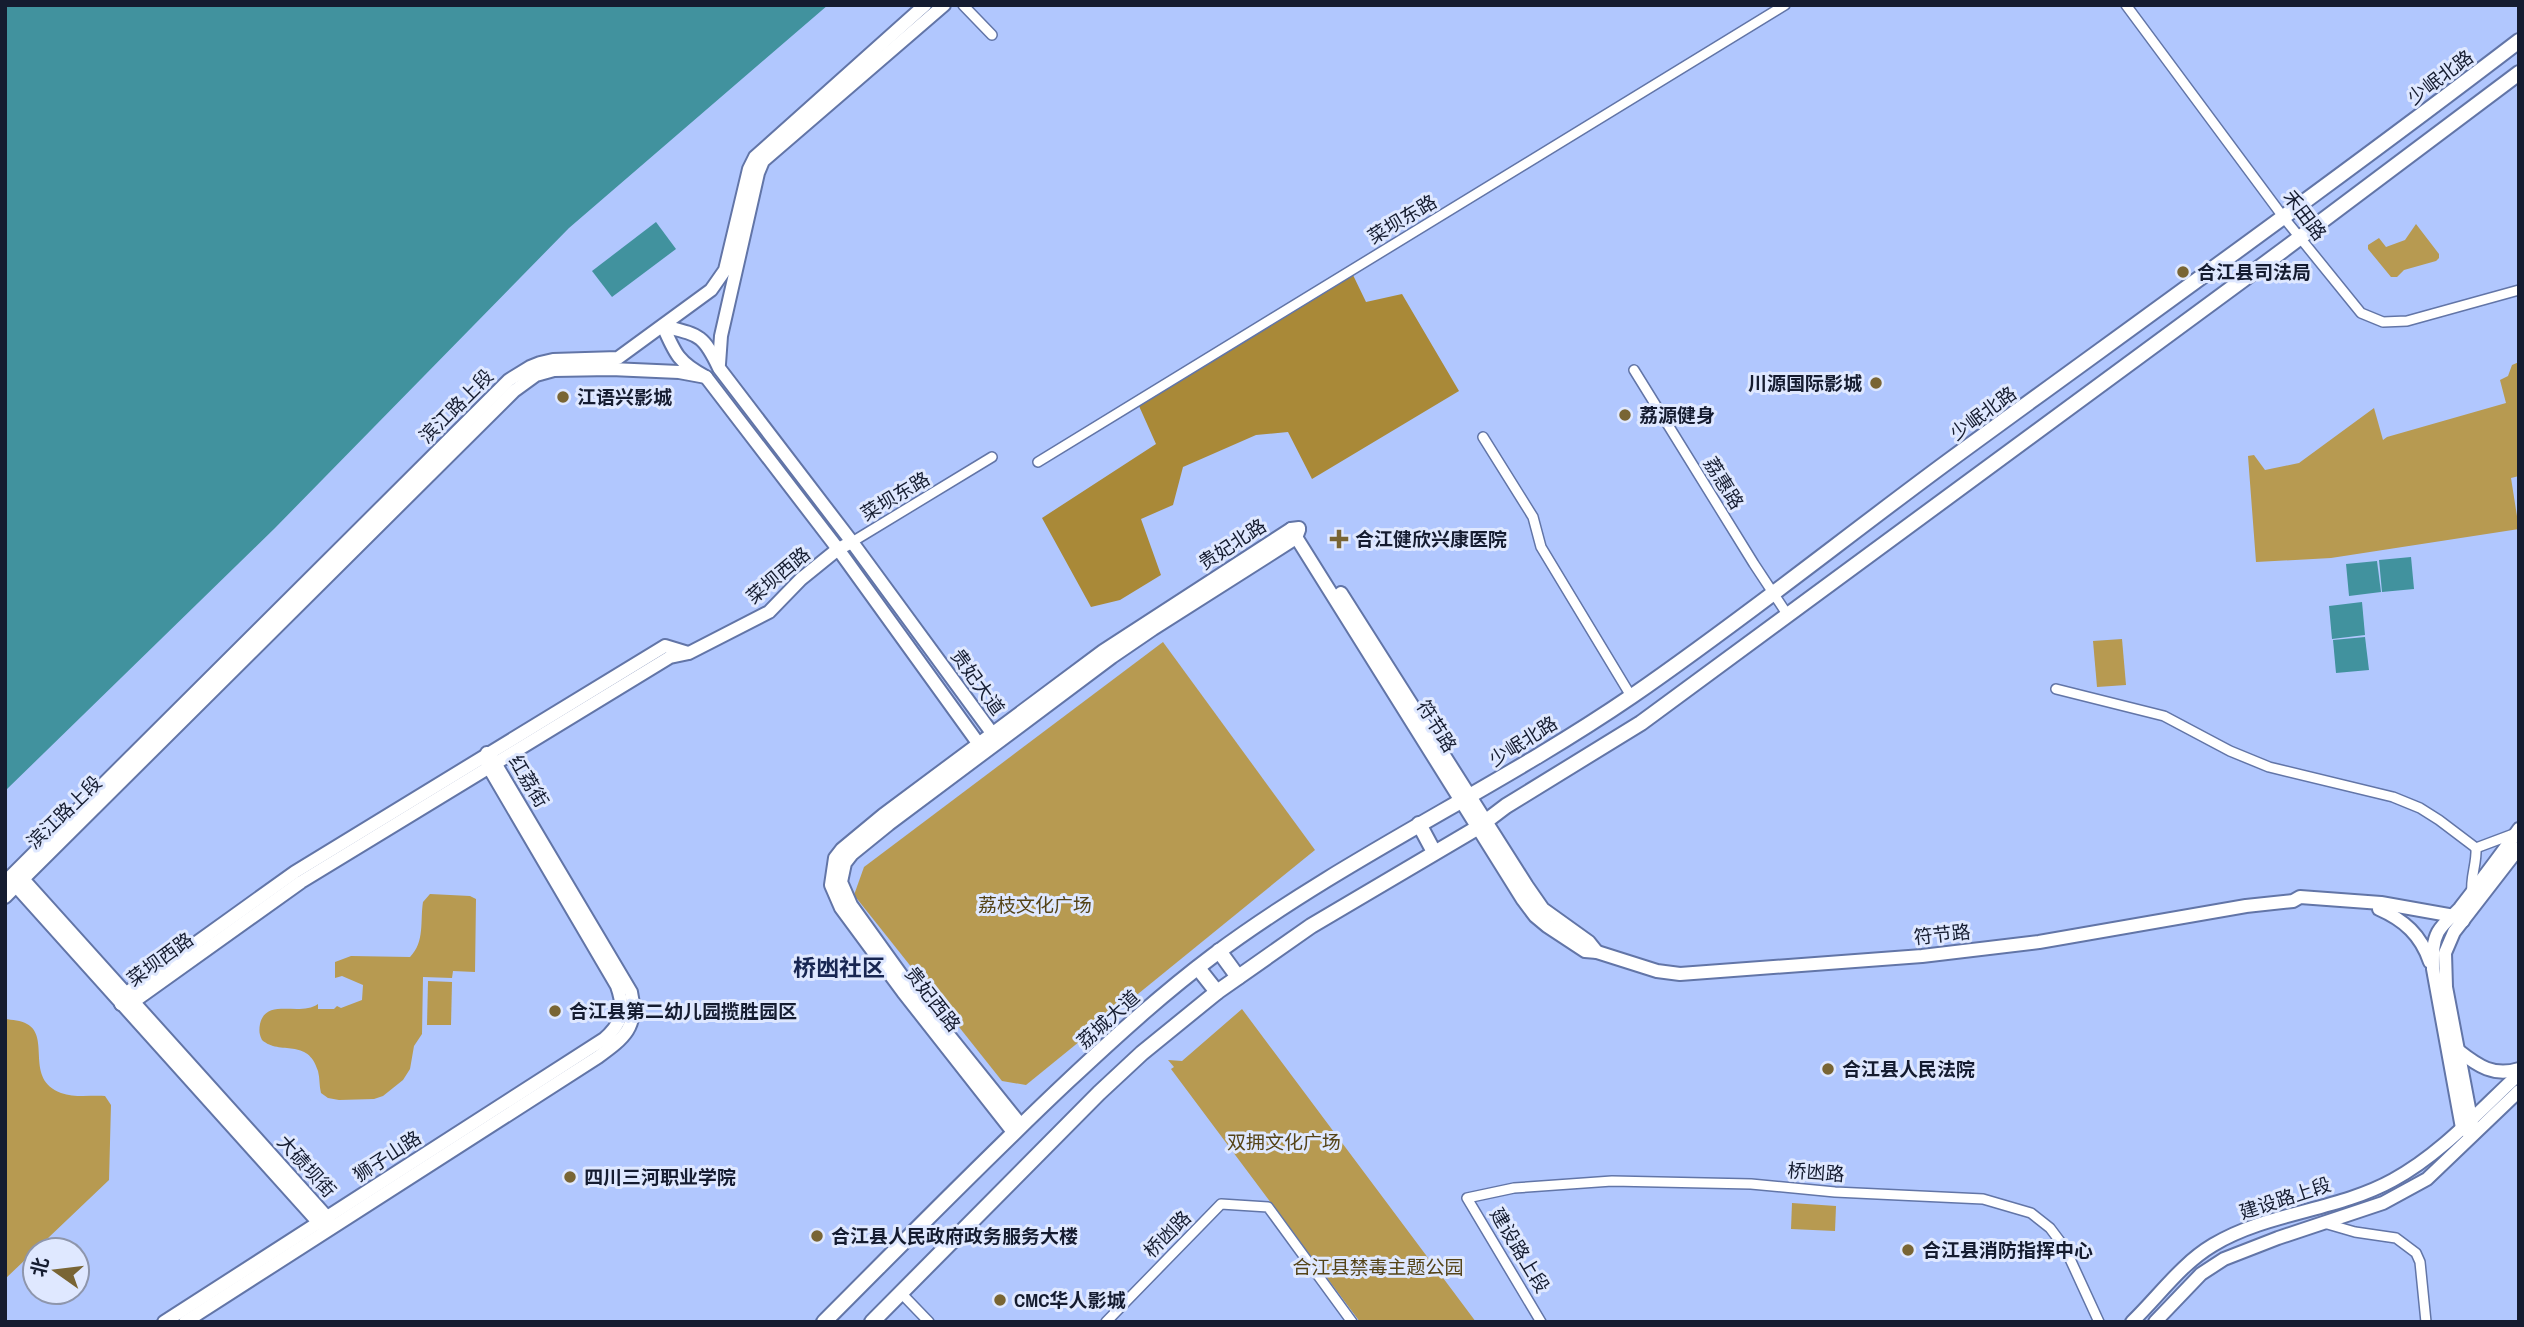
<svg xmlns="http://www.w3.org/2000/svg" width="2524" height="1327" font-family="'Archivo Narrow','Noto Sans SC',sans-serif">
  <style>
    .green { fill: #b79a51 }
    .forest { fill: #a98938 }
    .water { fill: #41929e }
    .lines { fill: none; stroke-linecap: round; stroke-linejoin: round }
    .street-casing { stroke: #6275a7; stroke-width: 12 }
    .secondary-casing { stroke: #6275a7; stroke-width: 16 }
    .primary-casing { stroke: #6275a7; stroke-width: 18 }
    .street { stroke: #fff; stroke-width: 9 }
    .secondary { stroke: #fff; stroke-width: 12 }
    .primary { stroke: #fff; stroke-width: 14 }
    .poi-dot { fill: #796534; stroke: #dfe8ff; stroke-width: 2.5 }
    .labels { text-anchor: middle; stroke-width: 6; stroke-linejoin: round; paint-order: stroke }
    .street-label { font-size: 19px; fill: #151c30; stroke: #dfe8ff }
    .poi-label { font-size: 19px; font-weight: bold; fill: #151c30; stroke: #dfe8ff; text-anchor: start }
    .park-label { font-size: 19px; fill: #544317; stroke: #dfe8ff }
    .quarter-label { font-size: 23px; font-weight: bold; fill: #182652; stroke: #dfe8ff }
  </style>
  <rect width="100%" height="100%" fill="#b1c7fe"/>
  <g class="green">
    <path d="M2416,224L2439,254V258L2436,261L2404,270L2397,277H2391L2368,249V245L2379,238L2386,247L2405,240Z"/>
    <path d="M2519,362V476L2511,478L2519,529L2331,558L2256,562L2248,456L2254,455L2265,470L2299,463L2374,408L2383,440L2387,437L2506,403L2500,380L2508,376L2512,365Z"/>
    <path d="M2122,639L2126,685L2097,687L2093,641Z"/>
    <path d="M1163,642L1315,850L1026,1085L1002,1081L854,895L864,867Z"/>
    <path d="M430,894L470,896L476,899L475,972L453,971L452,978L423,977L422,1034L414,1046L410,1069L403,1080L383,1096L374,1099L339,1100L328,1098L321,1093C319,1086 320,1078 318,1071C308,1037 280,1056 262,1040C259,1034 259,1030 260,1024C266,997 300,1017 318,1004V1009H334L337,1006L341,1008L362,1000L363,985L342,976L335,978V962L351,956L410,957C425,942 420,921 423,902Z"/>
    <path d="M428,981L452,982L451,1025H427Z"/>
    <path d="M1242,1009L1476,1322H1360L1171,1069L1174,1067L1168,1060L1182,1061Z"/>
    <path d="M5,1019C12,1020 21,1020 27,1024C51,1037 24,1079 61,1093C75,1098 91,1095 105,1096L111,1105L109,1180L5,1279Z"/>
    <path d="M1792,1203L1836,1206L1835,1231L1791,1229Z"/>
  </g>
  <path class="forest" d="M1353,275L1366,302L1402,294L1459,391L1312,479L1288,432L1256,435L1183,467L1173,505L1141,519L1161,575L1120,600L1091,607L1042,518L1156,444L1139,406Z"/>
  <g class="water">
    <path d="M5,5H828L569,228L275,528L5,791Z"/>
    <path d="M656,222L676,249L612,297L592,271Z"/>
    <path d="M2411,557L2414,589L2382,592L2379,560Z"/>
    <path d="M2377,561L2381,592L2349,596L2346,564Z"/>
    <path d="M2362,602L2365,635L2332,639L2329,606Z"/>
    <path d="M2365,637L2369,670L2336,673L2333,640Z"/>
  </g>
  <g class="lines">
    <g class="street-casing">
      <g id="street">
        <path d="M963,5L992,35"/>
        <path d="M2126,5L2284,218L2361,313L2383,322L2407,321L2519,290"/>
        <path d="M1634,370L1754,564L1787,614"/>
        <path d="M1483,437L1533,517L1541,547L1631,696"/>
        <path d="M1038,462L1785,5"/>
        <path d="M852,542L992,457"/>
        <path d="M2056,689L2164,716L2230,751L2269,767L2393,797L2420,808L2439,820L2476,848"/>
        <path d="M2476,848L2516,833"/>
        <path d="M2472,893C2470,877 2477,864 2476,848"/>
        <path d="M2324,1223L2355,1232L2396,1238L2416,1253L2420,1262L2426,1322"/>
        <path d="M901,1293L929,1322"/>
        <path d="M1106,1322L1221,1204L1268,1207L1352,1322"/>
        <path d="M1541,1322L1467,1198L1514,1188L1612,1181L1751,1184L1835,1192L1983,1199L2031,1213L2050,1228L2065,1248L2099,1322"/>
      </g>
    </g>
    <g class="secondary-casing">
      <g id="secondary">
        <path d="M663,326C699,335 703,334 719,368L852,542L992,733L991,740"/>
        <path d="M663,326C675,354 679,363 706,377L838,549L978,743L984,745"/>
        <path d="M719,364L721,336L758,173L763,161L944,5"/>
        <path d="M1291,529L1523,900L1535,916L1547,926L1585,951L1597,952L1657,971L1680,974L1922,956L2039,942L2246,906L2293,901L2300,897L2381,903L2454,916L2463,921"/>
        <path d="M1341,593L1527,886L1543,909L1589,942L1597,952"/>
        <path d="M18,876L23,879L327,1217L329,1225"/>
        <path d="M14,879L16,886L318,1222L323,1225"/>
        <path d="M5,882L509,380L530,367L540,363L553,360L618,358L711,290L725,270L749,169L755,157L925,5"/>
        <path d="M5,897L514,391L536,375L554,370L611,369L679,372L706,377"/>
        <path d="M2379,909C2404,920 2421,935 2430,962"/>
        <path d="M121,1004L133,1002L301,882L670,657L689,653L769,612L801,579L838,549L852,542"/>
        <path d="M121,1004L125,994L295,872L665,646L688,653"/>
        <path d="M2459,1051C2478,1066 2494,1077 2519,1069"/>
        <path d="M2472,1124L2446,987L2445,953L2454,932L2519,848"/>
        <path d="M1021,1125L910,987L851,905L841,882L845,863L852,854L889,824L1112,657L1153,629L1296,538L1299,530"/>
        <path d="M2467,1131L2462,1128L2433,969C2433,956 2432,943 2438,932C2444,922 2453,916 2460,908C2480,882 2500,856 2519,829"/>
        <path d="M1013,1132L903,992L841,908L831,885L835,858L842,849L883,815L1103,651L1291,529L1299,528"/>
        <path d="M164,1322L604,1039C623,1023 625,1009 617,986L488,766L487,753"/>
        <path d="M185,1322L598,1057C624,1038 639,1027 631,992L492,758"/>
        <path d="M2132,1322C2159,1296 2181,1264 2213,1245C2268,1212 2337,1211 2393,1180C2441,1154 2479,1111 2519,1074"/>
        <path d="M2155,1322L2201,1274L2224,1259L2278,1238L2383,1203L2427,1179L2519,1091"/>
      </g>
    </g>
    <g class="primary-casing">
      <g id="primary">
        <path d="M1419,824L1434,852"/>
        <path d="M1219,951L1238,977"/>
        <path d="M1198,968L1217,992"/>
        <path d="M824,1322C905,1241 985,1159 1068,1081C1115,1037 1162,994 1214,955C1346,857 1496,789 1632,696C1741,621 1844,538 1950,460C2140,321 2332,184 2519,41"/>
        <path d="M872,1322L1099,1093L1142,1053L1217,992L1311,926L1477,828L1506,806L1641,723L2282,251L2519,73"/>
      </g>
    </g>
    <use href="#street" class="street"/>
    <use href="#secondary" class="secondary"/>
    <use href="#primary" class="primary"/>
  </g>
  <g class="poi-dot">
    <circle cx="2183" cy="272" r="7"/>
    <circle cx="1876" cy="383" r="7"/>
    <circle cx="563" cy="397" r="7"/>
    <circle cx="1625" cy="415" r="7"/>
    <path d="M1335.5 528.5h7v7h7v7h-7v7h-7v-7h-7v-7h7z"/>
    <circle cx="555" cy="1011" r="7"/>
    <circle cx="1828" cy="1069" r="7"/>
    <circle cx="570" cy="1177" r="7"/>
    <circle cx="817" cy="1236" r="7"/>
    <circle cx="1908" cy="1250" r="7"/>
    <circle cx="1000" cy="1300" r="7"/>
  </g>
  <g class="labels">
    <g class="street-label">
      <text transform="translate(2440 77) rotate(-37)" y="7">少岷北路</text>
      <text transform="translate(2305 215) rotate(53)" y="7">禾田路</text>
      <text transform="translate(1402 219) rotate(-31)" y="7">菜坝东路</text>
      <text transform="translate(456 406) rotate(-45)" y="7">滨江路上段</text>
      <text transform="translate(1983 413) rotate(-36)" y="7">少岷北路</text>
      <text transform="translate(1724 483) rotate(58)" y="7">荔惠路</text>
      <text transform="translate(895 496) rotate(-31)" y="7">菜坝东路</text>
      <text transform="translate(1232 544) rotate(-33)" y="7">贵妃北路</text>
      <text transform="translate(778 575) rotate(-40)" y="7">菜坝西路</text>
      <text transform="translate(978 682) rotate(54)" y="7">贵妃大道</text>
      <text transform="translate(1437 726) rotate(58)" y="7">符节路</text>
      <text transform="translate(1523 741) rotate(-32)" y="7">少岷北路</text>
      <text transform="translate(529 781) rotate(59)" y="7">红荔街</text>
      <text transform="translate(64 812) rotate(-44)" y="7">滨江路上段</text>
      <text transform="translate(1942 934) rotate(-6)" y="7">符节路</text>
      <text transform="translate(160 959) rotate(-36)" y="7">菜坝西路</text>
      <text transform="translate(933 999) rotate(52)" y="7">贵妃西路</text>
      <text transform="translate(1108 1019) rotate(-42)" y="7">荔城大道</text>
      <text transform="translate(387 1156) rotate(-33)" y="7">狮子山路</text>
      <text transform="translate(307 1166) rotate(48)" y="7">大碛坝街</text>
      <text transform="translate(1816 1172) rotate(4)" y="7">桥凼路</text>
      <text transform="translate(2285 1198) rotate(-18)" y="7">建设路上段</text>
      <text transform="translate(1167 1234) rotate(-45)" y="7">桥凼路</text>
      <text transform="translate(1520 1250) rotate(59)" y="7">建设路上段</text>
    </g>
    <g class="poi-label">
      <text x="2197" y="279">合江县司法局</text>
      <text x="1862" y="390" text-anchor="end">川源国际影城</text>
      <text x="577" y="404">江语兴影城</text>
      <text x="1639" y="422">荔源健身</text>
      <text x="1355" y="546">合江健欣兴康医院</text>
      <text x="569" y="1018">合江县第二幼儿园揽胜园区</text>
      <text x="1842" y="1076">合江县人民法院</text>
      <text x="584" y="1184">四川三河职业学院</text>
      <text x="831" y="1243">合江县人民政府政务服务大楼</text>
      <text x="1922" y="1257">合江县消防指挥中心</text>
      <text x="1014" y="1307">CMC华人影城</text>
    </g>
    <g class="park-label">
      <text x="1035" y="912">荔枝文化广场</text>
      <text x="1284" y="1149">双拥文化广场</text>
      <text x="1378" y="1274">合江县禁毒主题公园</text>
    </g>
    <g class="quarter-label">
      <text x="839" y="976">桥凼社区</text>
    </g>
  </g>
  <rect width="2524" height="1327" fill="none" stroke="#151c30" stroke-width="14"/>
  <g transform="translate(56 1271) rotate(284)"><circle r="33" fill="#dfe8ff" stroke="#8e96ac" stroke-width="2"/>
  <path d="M0-5L12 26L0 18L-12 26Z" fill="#796534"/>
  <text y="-10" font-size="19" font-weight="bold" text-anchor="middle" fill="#151c30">北</text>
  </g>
</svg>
